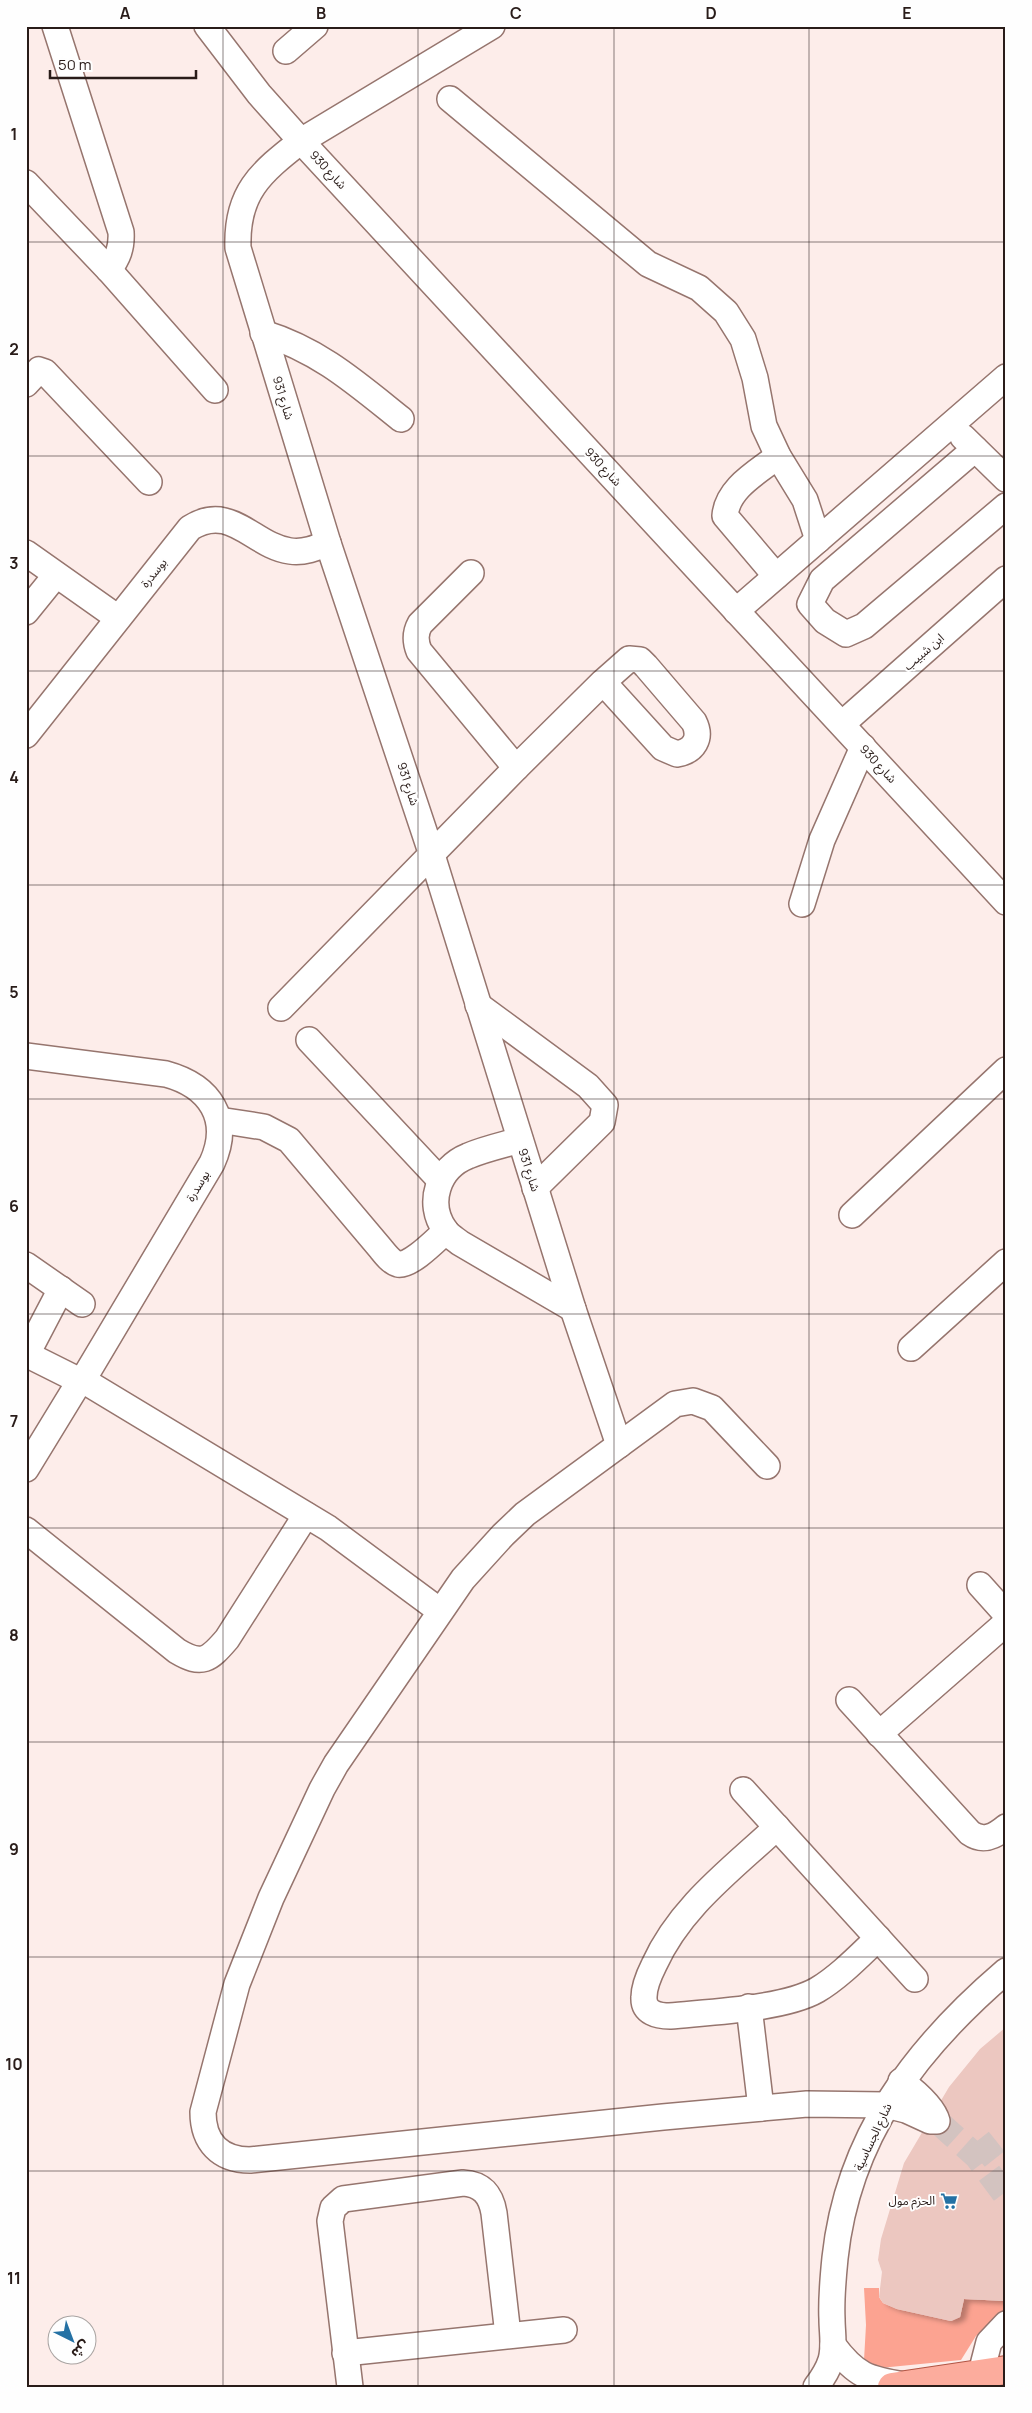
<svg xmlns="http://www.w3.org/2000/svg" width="1032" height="2413" font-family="Manrope,'Noto Sans Arabic',sans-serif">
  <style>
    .green { fill: #fca391 }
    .building { fill: #ecc7c0; filter: url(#shadow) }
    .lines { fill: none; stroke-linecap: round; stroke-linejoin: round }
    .minor-tunnel { stroke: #d3c3c0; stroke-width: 25; stroke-dasharray: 25 12; stroke-linecap: butt }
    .minor-casing { stroke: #96756e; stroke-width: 28 }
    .major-casing { stroke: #b15544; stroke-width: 30 }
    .minor { stroke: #fff; stroke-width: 25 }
    .major { stroke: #fcac9d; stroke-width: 28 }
    .grid { fill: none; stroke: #291c19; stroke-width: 1; stroke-opacity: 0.55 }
    .labels { text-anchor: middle; stroke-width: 4; stroke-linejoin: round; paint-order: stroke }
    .street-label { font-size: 12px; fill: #291c19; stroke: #fefefe }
    .poi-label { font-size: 12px; fill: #291c19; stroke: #fefefe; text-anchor: end }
    .neatline { fill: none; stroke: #291c19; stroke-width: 2 }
    .grid-label { font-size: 16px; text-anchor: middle; font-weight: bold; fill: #291c19 }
  </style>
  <defs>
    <filter id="shadow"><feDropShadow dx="5.5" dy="3" stdDeviation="2.5" flood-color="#0004"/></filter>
  </defs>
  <rect width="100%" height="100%" fill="#fdedea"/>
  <path class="green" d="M864,2288H879V2297L883,2303L897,2309L951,2321L960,2317L964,2299L1006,2301V2308L976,2336L961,2360L880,2368L870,2366L864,2360L866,2325Z"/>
  <path class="building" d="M1006,2027V2301L964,2299L960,2317L951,2321L897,2309L883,2303L879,2297L882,2272L878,2260L881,2239L904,2163L949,2087L980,2049Z"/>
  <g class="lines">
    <g class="minor-tunnel">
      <path d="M937,2121L977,2157L1006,2196"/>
      <path d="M977,2157L1006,2134"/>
    </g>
    <g class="minor-casing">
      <g id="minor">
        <path d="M55,26L121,232C122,248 118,257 109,270"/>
        <path d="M207,26L259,94L301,141L1006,902"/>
        <path d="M492,26L301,141C260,173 236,193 238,248L328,543L432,855L573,1309L619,1445"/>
        <path d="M286,51L315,26"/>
        <path d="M450,99L648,264L699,288L726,312L743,339L755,378L764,426L778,456L805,500L818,540"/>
        <path d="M26,183L109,270L215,390"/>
        <path d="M263,333C319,350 356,383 401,419"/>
        <path d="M26,384L39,370L45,372L149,482"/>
        <path d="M963,437L1006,479"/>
        <path d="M975,449L822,580L810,604L825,621L846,634L864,626L1006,506"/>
        <path d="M26,553L118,618"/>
        <path d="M471,573L420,624C415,633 415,641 419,651L516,768"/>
        <path d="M776,576L725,516C727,488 758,472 778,456"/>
        <path d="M736,611L1006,377"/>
        <path d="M26,612L56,575"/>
        <path d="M842,724L1006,579"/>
        <path d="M26,735L190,528C231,502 253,546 290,551C304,553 316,548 328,543"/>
        <path d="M802,904L822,840L863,747"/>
        <path d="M478,1005L588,1086L605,1105L602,1122L535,1188"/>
        <path d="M281,1008L516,768L603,682L629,659L640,660L646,666L694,722C702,738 694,751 677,754L663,748L603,682"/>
        <path d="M309,1040L440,1180"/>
        <path d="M26,1056L166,1074C210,1086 232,1119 212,1163L87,1373L81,1379L26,1469"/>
        <path d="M219,1120L264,1127L289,1140L381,1249C385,1254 391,1262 398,1264C410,1267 437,1239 446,1231"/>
        <path d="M520,1140C503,1145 484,1149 468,1156C438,1168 426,1203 445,1230C448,1235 455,1239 460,1243L573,1309"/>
        <path d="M852,1215L1006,1070"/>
        <path d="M26,1265L82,1304"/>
        <path d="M911,1348L1006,1262"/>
        <path d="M26,1354L76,1379H81L328,1528L440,1611"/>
        <path d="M27,1354L61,1289"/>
        <path d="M767,1466L712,1408L693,1401L675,1404L525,1514L503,1535L463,1579L336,1764L322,1789L271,1898L237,1984L203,2112C203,2142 220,2160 250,2160L663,2117L807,2104L886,2105L906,2110L930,2121H937C933,2106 913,2090 901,2081"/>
        <path d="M26,1530L177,1651C202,1666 209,1660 227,1639L306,1515"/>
        <path d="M980,1585L1006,1614"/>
        <path d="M849,1700L970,1833C983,1842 994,1837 1006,1827"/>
        <path d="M879,1734L1006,1623"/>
        <path d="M743,1790L915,1979"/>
        <path d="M777,1827C732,1869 680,1907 654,1965C649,1975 644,1986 644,1997C643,2013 658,2016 670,2016C709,2012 784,2009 817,1990C839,1977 859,1956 878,1938"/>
        <path d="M749,2007L761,2108"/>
        <path d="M833,2345C856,2376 868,2379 904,2385"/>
        <path d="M345,2353L564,2330"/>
        <path d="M981,2373L989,2342L1006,2324"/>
        <path d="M350,2387L330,2221L333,2208L343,2199L463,2183C482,2184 491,2195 494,2213L508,2335"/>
        <path d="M816,2387C822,2379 828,2370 831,2360C835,2346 832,2333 832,2319C831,2299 833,2278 835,2258C848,2136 916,2048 1006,1971"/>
      </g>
    </g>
    <g class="major-casing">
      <path id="major" d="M892,2387L1006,2370"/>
    </g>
    <use href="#minor" class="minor"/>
    <use href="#major" class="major"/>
  </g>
  <path class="grid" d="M223,26V2387M418,26V2387M614,26V2387M809,26V2387M26,242H1006M26,456H1006M26,671H1006M26,885H1006M26,1099H1006M26,1314H1006M26,1528H1006M26,1742H1006M26,1957H1006M26,2171H1006"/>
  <defs>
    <g id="supermarket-bare" transform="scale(1.35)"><path d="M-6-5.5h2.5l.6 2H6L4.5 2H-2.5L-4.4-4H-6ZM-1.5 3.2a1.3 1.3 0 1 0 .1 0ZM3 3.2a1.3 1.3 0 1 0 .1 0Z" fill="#2471a4" stroke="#fefefe" stroke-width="2.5" paint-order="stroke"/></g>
  </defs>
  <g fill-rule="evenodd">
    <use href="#supermarket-bare" x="949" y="2201"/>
  </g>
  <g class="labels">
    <g class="street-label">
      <text transform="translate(328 170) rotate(47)" y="4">شارع 930</text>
      <text transform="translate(283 398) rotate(73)" y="4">شارع 931</text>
      <text transform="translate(603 467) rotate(47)" y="4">شارع 930</text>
      <text transform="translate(154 573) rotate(-51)" y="4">بوسدرة</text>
      <text transform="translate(924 652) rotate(-41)" y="4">ابن شبيب</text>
      <text transform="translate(878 764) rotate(47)" y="4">شارع 930</text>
      <text transform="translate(408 784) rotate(72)" y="4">شارع 931</text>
      <text transform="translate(529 1170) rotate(72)" y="4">شارع 931</text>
      <text transform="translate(198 1186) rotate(-59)" y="4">بوسدرة</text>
      <text transform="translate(873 2137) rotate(-65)" y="4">شارع الجساسية</text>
    </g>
    <g class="poi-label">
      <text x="935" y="2205">الحزم مول</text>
    </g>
  </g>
  <rect width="1032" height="2413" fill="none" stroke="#fefefe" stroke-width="55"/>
  <g transform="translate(72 2340) rotate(138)"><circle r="24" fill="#fefefe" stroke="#a9a4a2"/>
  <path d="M0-4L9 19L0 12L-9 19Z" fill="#2471a4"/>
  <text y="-8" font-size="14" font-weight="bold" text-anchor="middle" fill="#291c19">ش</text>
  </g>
  <path d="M50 70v8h146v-8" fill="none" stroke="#291c19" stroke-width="2.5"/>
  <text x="58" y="70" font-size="15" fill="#291c19" stroke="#fefefe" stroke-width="4" paint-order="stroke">50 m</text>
  <rect x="28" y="28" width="976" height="2358" class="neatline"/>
  <g class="grid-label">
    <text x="125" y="19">A</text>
    <text x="321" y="19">B</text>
    <text x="516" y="19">C</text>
    <text x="711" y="19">D</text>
    <text x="907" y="19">E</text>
    <text x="14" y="140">1</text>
    <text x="14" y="355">2</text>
    <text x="14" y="569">3</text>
    <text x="14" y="783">4</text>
    <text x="14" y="998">5</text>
    <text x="14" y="1212">6</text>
    <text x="14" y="1427">7</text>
    <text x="14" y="1641">8</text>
    <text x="14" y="1855">9</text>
    <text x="14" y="2070">10</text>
    <text x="14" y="2284">11</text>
  </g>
</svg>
